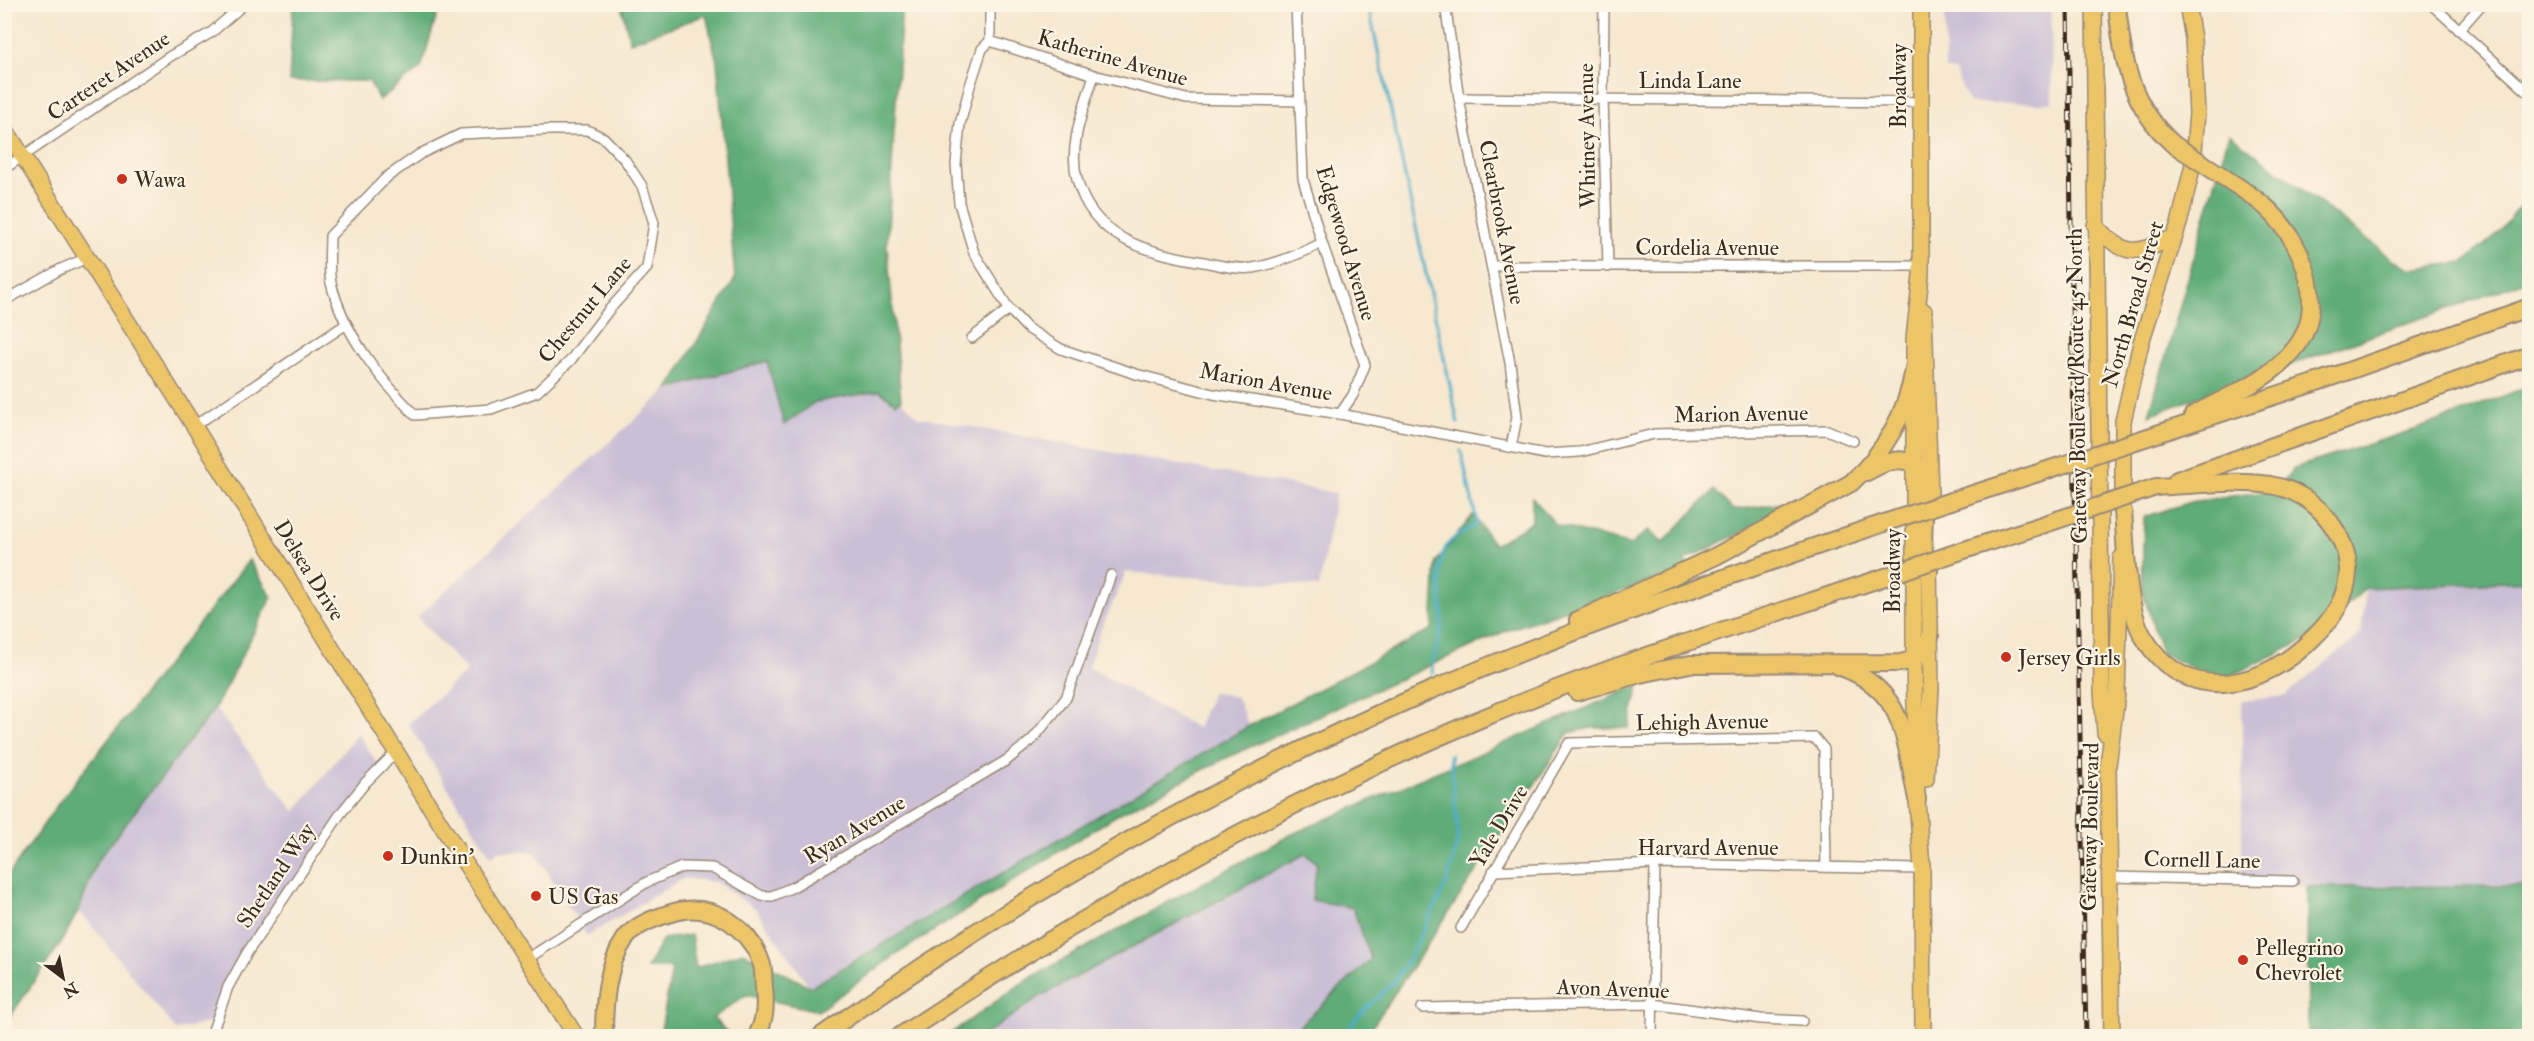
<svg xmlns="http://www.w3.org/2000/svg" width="2534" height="1041" font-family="'IM FELL Double Pica',serif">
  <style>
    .industrial { fill: #cbbfd5 }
    .forest { fill: #5eac78; stroke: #4c6b4b; stroke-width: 1.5 }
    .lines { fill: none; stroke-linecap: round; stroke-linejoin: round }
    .stream { stroke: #4aadc9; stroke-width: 3 }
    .minor-casing { stroke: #998977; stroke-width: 12 }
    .primary-casing { stroke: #998977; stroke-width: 18 }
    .motorway-casing { stroke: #998977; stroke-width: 20 }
    .minor { stroke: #fff; stroke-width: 9 }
    .primary { stroke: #edc569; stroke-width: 15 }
    .motorway { stroke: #edc569; stroke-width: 16 }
    .rail-casing { stroke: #3b2a1e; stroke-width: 5 }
    .rail { stroke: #fcf5e5; stroke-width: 3; stroke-dasharray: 9; stroke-linecap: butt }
    .motorway-bridge-casing { stroke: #998977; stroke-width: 20; stroke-linecap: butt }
    .motorway-bridge { stroke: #edc569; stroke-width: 16 }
    .poi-dot { fill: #c8321e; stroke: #fcf5e5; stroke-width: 2 }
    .labels { text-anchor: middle; stroke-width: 4.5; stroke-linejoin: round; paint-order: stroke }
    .street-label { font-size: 22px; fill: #3b2a1e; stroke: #fcf5e5 }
    .poi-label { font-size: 22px; fill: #3b2a1e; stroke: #fcf5e5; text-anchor: start }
  </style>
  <rect width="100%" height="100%" fill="#fcf5e5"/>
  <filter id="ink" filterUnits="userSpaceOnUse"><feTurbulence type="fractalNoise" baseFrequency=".0167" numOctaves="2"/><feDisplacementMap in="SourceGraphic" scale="12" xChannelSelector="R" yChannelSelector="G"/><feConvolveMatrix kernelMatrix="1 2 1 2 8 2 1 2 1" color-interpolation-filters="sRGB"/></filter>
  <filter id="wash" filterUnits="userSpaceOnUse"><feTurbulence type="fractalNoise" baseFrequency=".008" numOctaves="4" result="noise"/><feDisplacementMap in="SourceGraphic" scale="24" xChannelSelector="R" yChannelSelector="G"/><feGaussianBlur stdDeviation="1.35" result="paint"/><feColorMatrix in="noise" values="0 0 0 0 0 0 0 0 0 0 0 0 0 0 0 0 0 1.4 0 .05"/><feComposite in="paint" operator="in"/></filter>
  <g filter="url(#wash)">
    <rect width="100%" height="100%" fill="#f7e8d0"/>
    <g class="industrial">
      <path d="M1945,5H2051L2052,103H1969L1955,71L1945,69Z"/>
      <path d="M767,361L784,424L815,402L879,391L896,403L901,400L918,417L1336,493L1319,587L1126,572L1099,634L1088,667L1197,728L1212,692L1237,697L1249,726L810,987L756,909L715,882L684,878L587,936L535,852L497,851L492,858L408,724L467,671L417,617L668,389Z"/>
      <path d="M2529,581V886L2307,887L2242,881V701L2285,696L2361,634L2366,588Z"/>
      <path d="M215,708L295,812L358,733L381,770L257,934L213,1022L176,1030L79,910L97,861Z"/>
      <path d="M1305,854L1317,863L1353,908L1371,959L1289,1036H983L1041,996Z"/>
    </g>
    <g class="forest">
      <path d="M290,5H440L421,68L379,100L369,81H289L293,6Z"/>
      <path d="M621,5H902L887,246L901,400L896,403L879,391L815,402L784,425L767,361L668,389L735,279L717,62L706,15L630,42Z"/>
      <path d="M2229,134L2396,261L2411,269L2464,262L2497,234L2529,196V280L2149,415Z"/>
      <path d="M2529,386V581L2366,588L2310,638L2220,681L2161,653L2142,589L2144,517L2190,502L2276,490L2294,468L2420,428Z"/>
      <path d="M1714,490L1733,510L1806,500L1684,561L1693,567L1508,630L1224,759L1120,813L900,952L818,1011L746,995L713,1018L731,1036H660L672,968H647L663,939L691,935L696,968L743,952L811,987L1249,726L1432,629L1436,562L1473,515L1494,545L1532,522V497L1556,525L1631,545L1648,530L1663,543Z"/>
      <path d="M249,560L272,597L215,708L97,861L79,910L60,944L5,1024V880L60,801Z"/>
      <path d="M1639,685L1629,728H1591L1569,733L1366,1036H1289L1371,959L1353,908L1312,900L1317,863L1305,854L1041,996L983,1036H947L1025,981L1292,834Z"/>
      <path d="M2529,884V1036H2308L2307,887L2529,886Z"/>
    </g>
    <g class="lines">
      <g class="stream">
        <path d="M1368,4L1458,423"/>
        <path d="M1432,673C1431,656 1441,640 1442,623C1444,600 1434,570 1445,549C1452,535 1466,533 1477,523L1461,451"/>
        <path d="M1343,1036L1360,1014L1391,985L1409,958L1446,885L1456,850L1458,833L1450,755"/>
      </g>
    </g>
  </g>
  <g filter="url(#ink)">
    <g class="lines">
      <g class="minor-casing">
        <g id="minor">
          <path d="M990,4V41L982,49L970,86L960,124L956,164L959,203L974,253L1009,309L1027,328L1061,349L1136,374L1213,394L1340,414L1545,454L1580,452L1654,434L1827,430L1853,441"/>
          <path d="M1296,4L1303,179L1322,243L1365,365L1353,395L1340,414"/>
          <path d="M1445,4L1459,98L1510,363L1517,417L1511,447"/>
          <path d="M1604,4L1603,99L1608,267"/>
          <path d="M2431,4L2530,94"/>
          <path d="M2459,30L2482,4"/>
          <path d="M990,41L1094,75L1186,99L1299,101"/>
          <path d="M1094,75C1084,108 1068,145 1077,179C1092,238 1145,252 1198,261C1216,264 1235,270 1253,268C1277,264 1300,254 1322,243"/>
          <path d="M1459,98L1921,102"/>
          <path d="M546,130H587L604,138L625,160L642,186L654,223L647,268L608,311L570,361L537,392L491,409L415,415C379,378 344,334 331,283C328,268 330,251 330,236L387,177L420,154L461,134Z"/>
          <path d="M4,169L169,57L212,32L244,4"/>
          <path d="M1493,266H1921"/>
          <path d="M4,301L61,269L87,258"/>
          <path d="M972,338L1009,309"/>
          <path d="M194,426L345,325"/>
          <path d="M1493,871L1655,864L1922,869"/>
          <path d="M2110,877L2293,881"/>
          <path d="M1461,928L1569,743L1815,738L1824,749L1826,867"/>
          <path d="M527,959L647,882L682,867L712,868L762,896H772L793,887L1007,760L1032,740L1066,698L1111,575"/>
          <path d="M1422,1008L1652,1004L1761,1019L1802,1021"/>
          <path d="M211,1036L228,987L247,953L341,813L366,782L397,751"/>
          <path d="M1652,1036L1655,864"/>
        </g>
      </g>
      <g class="primary-casing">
        <g id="primary">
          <path d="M1921,4V275L1914,339V660L1917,799L1922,869"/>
          <path d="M2094,4L2102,691L2105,733"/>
          <path d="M4,127L194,426L465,863L576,1036"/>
          <path d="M2095,225C2125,258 2136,255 2174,237"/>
          <path d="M1924,311L1930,494"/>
          <path d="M2123,510V421L2141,343L2180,220L2193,164L2197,113L2193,38L2187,4"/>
          <path d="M1926,779L1931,689L1929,560"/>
          <path d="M1922,860L1923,1036"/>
          <path d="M2112,1036L2108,766L2117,694L2121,558"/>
        </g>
      </g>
      <g class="motorway-casing">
        <g id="motorway">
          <path d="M2117,4C2122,60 2130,105 2173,144"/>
          <path d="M2193,415C2226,397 2268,381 2293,351C2329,310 2305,245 2270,211C2256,197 2238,187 2222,176"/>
          <path d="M2160,433L2317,382L2530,307"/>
          <path d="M1867,472C1882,463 1904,453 1919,468C1933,494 1915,540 1929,571"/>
          <path d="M2177,480L2530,355"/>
          <path d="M1951,501L2035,474"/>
          <path d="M2123,511C2126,545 2126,608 2143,636C2186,709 2265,688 2315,636C2332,620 2347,597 2348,573C2349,553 2341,537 2330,522C2316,503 2295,489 2270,485C2233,480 2193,485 2156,487"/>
          <path d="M1958,552L2036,527"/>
          <path d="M1578,620L1716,556L1851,483C1884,453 1906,414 1914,370"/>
          <path d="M1838,666C1906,689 1904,738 1917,799"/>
          <path d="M1577,692L1640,674L1690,664L1900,663C1917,660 1924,652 1930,637"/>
          <path d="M604,1036C604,1005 606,966 625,939C633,928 647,921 659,917C673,912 685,908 700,910C728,913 754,938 762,965C764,972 763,980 764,988C766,1006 765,1020 757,1036"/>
          <path d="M821,1036C1011,901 1214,785 1427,692C1577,626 1732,575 1887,522"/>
          <path d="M900,1036C1083,913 1275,806 1478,720C1612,664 1750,622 1888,576"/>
        </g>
      </g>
      <use href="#minor" class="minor"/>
      <use href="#primary" class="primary"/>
      <use href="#motorway" class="motorway"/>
      <g class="rail-casing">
        <path id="rail" d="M2068,4L2074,437L2086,1036"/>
      </g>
      <use href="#rail" class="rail"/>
      <g class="motorway-bridge-casing">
        <g id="motorway-bridge">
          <path d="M2173,144L2222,176"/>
          <path d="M2035,474L2160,433"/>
          <path d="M1887,522L1951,501"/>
          <path d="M2036,527L2156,487"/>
          <path d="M1888,576L1958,552"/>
        </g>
      </g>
      <use href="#motorway-bridge" class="motorway-bridge"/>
    </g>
  </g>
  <g class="poi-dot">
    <circle cx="122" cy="179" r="6"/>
    <circle cx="2006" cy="657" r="6"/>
    <circle cx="388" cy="856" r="6"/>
    <circle cx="536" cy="896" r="6"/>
    <circle cx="2243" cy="960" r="6"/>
  </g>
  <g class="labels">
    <g class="street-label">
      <text transform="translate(1113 57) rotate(16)" y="8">Katherine Avenue</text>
      <text transform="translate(108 75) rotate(-34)" y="8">Carteret Avenue</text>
      <text x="1690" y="88">Linda Lane</text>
      <text transform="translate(1898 86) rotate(-90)" y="8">Broadway</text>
      <text transform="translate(1586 136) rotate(-91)" y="8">Whitney Avenue</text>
      <text transform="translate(1503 222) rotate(79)" y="8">Clearbrook Avenue</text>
      <text transform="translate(1347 243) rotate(73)" y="8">Edgewood Avenue</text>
      <text x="1707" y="255">Cordelia Avenue</text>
      <text transform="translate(2132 304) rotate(-74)" y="8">North Broad Street</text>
      <text transform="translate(584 309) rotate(-50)" y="8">Chestnut Lane</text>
      <text transform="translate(1266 381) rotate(10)" y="8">Marion Avenue</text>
      <text transform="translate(2076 386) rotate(-91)" y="8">Gateway Boulevard/Route 45 North</text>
      <text transform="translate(1741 413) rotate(-1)" y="8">Marion Avenue</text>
      <text transform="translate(310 570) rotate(58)" y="8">Delsea Drive</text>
      <text transform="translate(1892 571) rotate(-90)" y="8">Broadway</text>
      <text transform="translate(1702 721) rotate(-1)" y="8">Lehigh Avenue</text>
      <text transform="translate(1498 826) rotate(-59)" y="8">Yale Drive</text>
      <text transform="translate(2089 827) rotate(-89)" y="8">Gateway Boulevard</text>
      <text transform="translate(854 829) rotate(-31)" y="8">Ryan Avenue</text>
      <text x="1708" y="855">Harvard Avenue</text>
      <text transform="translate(2202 859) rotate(1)" y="8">Cornell Lane</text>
      <text transform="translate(275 875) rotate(-56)" y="8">Shetland Way</text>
      <text transform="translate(1613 988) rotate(2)" y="8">Avon Avenue</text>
    </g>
    <g class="poi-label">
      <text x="134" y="187">Wawa</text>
      <text x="2018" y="665">Jersey Girls</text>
      <text x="400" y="864">Dunkin'</text>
      <text x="548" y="904">US Gas</text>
      <text x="2255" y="955">Pellegrino<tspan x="2255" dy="25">Chevrolet</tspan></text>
    </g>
  </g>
  <rect width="2534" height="1041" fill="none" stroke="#fcf5e5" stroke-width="24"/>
  <g transform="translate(63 978) rotate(148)" stroke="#fcf5e5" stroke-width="4.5" paint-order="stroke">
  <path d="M0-4.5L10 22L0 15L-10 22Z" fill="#3b2a1e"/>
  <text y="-9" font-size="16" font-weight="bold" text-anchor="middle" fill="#3b2a1e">N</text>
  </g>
</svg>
